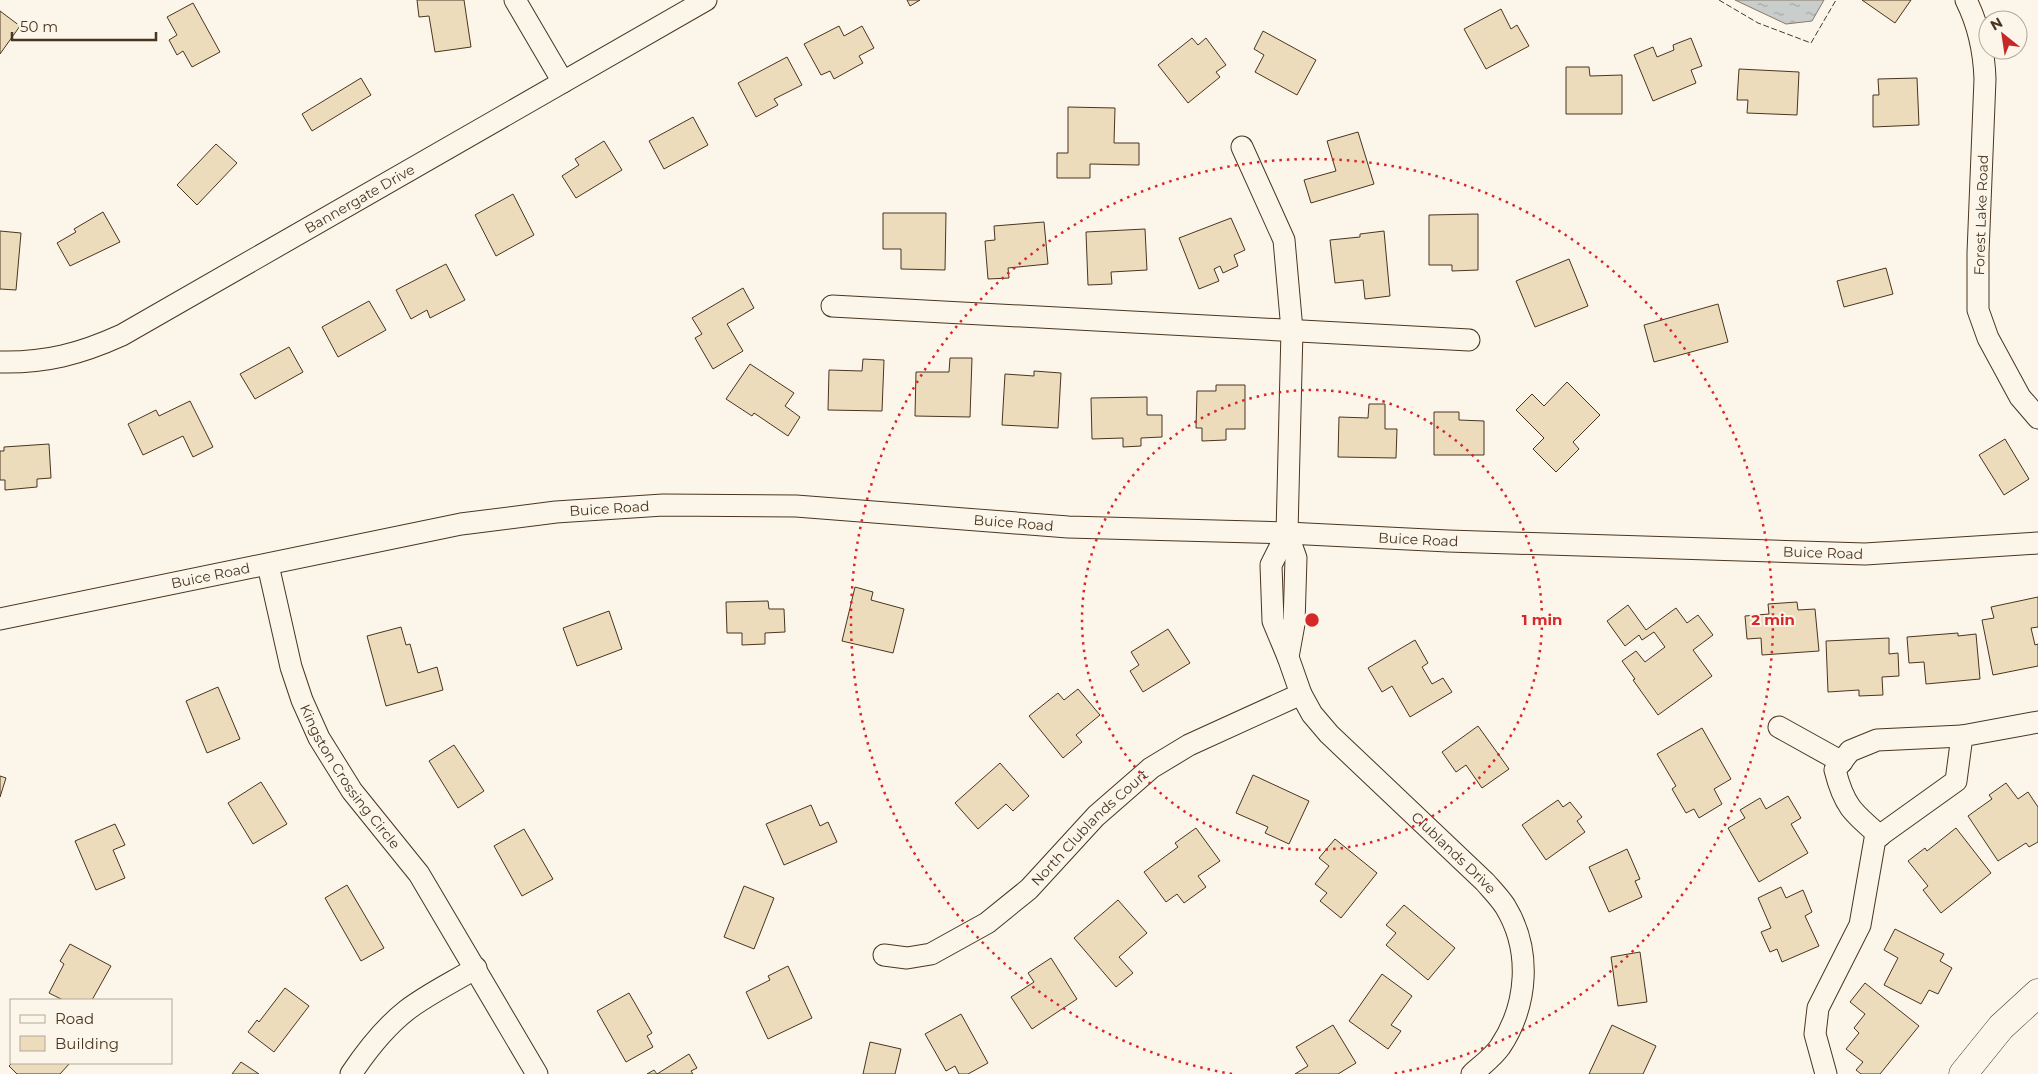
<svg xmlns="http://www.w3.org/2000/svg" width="2038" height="1074" font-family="Montserrat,sans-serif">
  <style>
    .water { fill: url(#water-ripples); stroke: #887966 }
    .building { fill: #ecdcbc; stroke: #4a3520 }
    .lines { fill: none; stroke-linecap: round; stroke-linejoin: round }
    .minor-casing { stroke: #4a3520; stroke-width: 23 }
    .major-casing { stroke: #4a3520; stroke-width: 29 }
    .minor { stroke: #fbf6e9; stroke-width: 21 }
    .major { stroke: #fbf6e9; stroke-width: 28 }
    .fence { stroke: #4a3520; stroke-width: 1; stroke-dasharray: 6 2.5; stroke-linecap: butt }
    .ring { fill: none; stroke: #d62828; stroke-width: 2.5; stroke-dasharray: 2.5 5 }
    .labels { text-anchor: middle; stroke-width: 4; stroke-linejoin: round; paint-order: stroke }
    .street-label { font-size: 14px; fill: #4a3520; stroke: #fbf6e9 }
    .centre { fill: #d62828; stroke: #fbf6e9; stroke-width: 2.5 }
    .ring-label { font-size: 15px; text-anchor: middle; font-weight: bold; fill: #d62828; stroke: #fbf6e9; stroke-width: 4; stroke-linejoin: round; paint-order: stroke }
  </style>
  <defs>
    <pattern id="water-ripples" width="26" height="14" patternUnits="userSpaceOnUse" patternTransform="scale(1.25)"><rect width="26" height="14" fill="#c9cecd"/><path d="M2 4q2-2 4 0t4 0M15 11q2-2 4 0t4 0" fill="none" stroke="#a5a8a6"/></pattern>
  </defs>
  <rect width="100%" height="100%" fill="#fbf6e9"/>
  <path class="water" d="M1735,0H1824L1812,21L1786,24Z"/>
  <g class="building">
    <path d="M417,0H464L471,47L435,52L429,16L419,17Z"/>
    <path d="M907,0H920L910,6Z"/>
    <path d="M1862,0H1911L1895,23Z"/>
    <path d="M193,3L220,52L192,67L183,51L177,55L169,40L177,35L167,17Z"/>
    <path d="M1501,9L1511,29L1517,25L1529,46L1486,69L1464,29Z"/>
    <path d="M0,11L20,26L0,54Z"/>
    <path d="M839,26L844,36L862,26L874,48L859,56L863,63L834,79L830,71L821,75L804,44Z"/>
    <path d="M1263,31L1316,60L1297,95L1255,72L1264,55L1254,49Z"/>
    <path d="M1192,38L1198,45L1206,38L1226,65L1216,72L1220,77L1188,103L1158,65Z"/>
    <path d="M1691,38L1702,66L1691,70L1696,83L1653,101L1634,55L1653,47L1657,57L1674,50L1673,45Z"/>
    <path d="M787,57L802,85L774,99L778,105L756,117L738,83Z"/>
    <path d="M1566,67H1589L1590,76L1622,75V114H1566Z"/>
    <path d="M1739,69L1799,72L1797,115L1747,113L1748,100H1737Z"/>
    <path d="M361,78L371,95L312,131L302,114Z"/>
    <path d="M1917,78L1919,125L1873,127V95H1879L1878,79Z"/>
    <path d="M1068,107L1115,108L1114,143H1139V165L1090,164V178H1057V153H1068Z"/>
    <path d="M693,117L708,145L664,169L649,141Z"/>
    <path d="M1358,132L1374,184L1311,203L1304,180L1336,171L1327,141Z"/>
    <path d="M604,141L622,170L576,198L562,176L579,165L575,159Z"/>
    <path d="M216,144L237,163L197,205L177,185Z"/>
    <path d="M513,194L534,235L496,256L475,215Z"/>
    <path d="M103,212L120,242L70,266L57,243L76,232L74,229Z"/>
    <path d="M883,213H946L945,270L901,269V249H883Z"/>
    <path d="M1478,214V270L1452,271V265H1429V215Z"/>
    <path d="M1231,218L1245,250L1234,255L1238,266L1223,273L1220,266L1214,269L1219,281L1199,289L1179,238Z"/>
    <path d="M1044,222L1048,264L1008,268L1009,278L988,279L985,241L995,240L994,226Z"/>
    <path d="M1145,229L1147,270L1111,272L1112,284L1088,285L1086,232Z"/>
    <path d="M0,231L21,233L16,290L0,289Z"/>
    <path d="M1384,231L1390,296L1365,299L1363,280L1335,283L1330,240L1360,237V234Z"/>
    <path d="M1569,259L1588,306L1535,327L1516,281Z"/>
    <path d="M446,264L465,300L430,318L427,310L411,319L396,290Z"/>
    <path d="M1886,268L1893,294L1844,307L1837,281Z"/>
    <path d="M743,288L754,308L727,324L743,351L713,369L695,338L702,334L692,318Z"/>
    <path d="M369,301L386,330L338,357L322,327Z"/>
    <path d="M1718,304L1728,342L1654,362L1644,325Z"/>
    <path d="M289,347L303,372L255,399L240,374Z"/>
    <path d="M950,358H972L970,417L915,416L916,372H949Z"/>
    <path d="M863,359L884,360L882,411L828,410L829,370L862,371Z"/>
    <path d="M750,364L794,393L785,406L800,417L788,436L754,413L752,416L726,399Z"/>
    <path d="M1034,371L1061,373L1058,428L1002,425L1005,374L1034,376Z"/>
    <path d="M1567,382L1600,415L1573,442L1579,449L1556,472L1533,449L1544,438L1516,410L1532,394L1544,406Z"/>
    <path d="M1216,385H1245V429H1226V440L1202,441V428H1196L1197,391H1216Z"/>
    <path d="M1147,397V415H1162V437L1141,438V446L1123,447V438L1092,439L1091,398Z"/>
    <path d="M190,401L213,447L193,457L183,436L143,455L128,424L156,410L159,416Z"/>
    <path d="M1369,404H1385V429H1397L1396,458L1338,457L1339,417L1368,418Z"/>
    <path d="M1434,412H1459V420L1484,421V455H1434Z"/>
    <path d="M2005,439L2029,479L2004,495L1979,455Z"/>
    <path d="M49,444L51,478L37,479V487L5,490V480H0V451H4V447Z"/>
    <path d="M855,587L873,592L871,600L904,609L893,653L842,641Z"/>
    <path d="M2038,597V627L2031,628L2035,645L2038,644V666L1993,675L1982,620L1994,618L1991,607Z"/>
    <path d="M768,601L769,609H784L785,632L765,633V644L742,645V633H727L726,602Z"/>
    <path d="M1797,602L1798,610L1815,609L1819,651L1762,655L1761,638L1747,639L1745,616L1769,614L1768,604Z"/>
    <path d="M1628,605L1646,630L1676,608L1687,623L1698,615L1713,635L1693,650L1712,676L1658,715L1633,680L1635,679L1622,661L1636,651L1645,662L1665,647L1654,632L1642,640L1639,635L1625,646L1607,621Z"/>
    <path d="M609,611L622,649L577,666L563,628Z"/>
    <path d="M401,627L406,645L410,644L418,673L437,667L443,690L386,706L367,636Z"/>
    <path d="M1168,629L1190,663L1143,692L1130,671L1139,665L1131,652Z"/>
    <path d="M1958,633V636L1976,634L1980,679L1926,684L1924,662L1909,663L1907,637Z"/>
    <path d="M1889,638V654L1898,653L1899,676L1882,677L1883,695L1859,696V690L1828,692L1826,641Z"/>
    <path d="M1415,640L1428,663L1422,667L1432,684L1443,678L1452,692L1410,717L1392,686L1382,692L1368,668Z"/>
    <path d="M218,687L240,739L207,753L186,701Z"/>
    <path d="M1078,689L1100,715L1076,735L1082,742L1063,758L1029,716L1058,693L1064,700Z"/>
    <path d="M1478,726L1509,769L1482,788L1466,765L1456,772L1442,752Z"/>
    <path d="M1702,728L1731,779L1714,789L1722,804L1699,818L1694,809L1686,813L1672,789L1676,786L1657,754Z"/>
    <path d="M454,745L484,791L458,808L429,761Z"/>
    <path d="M1000,763L1029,796L1013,811L1006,804L978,829L955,803Z"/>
    <path d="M1253,775L1309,801L1289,844L1265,833L1268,827L1236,813Z"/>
    <path d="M0,776L6,778L0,797Z"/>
    <path d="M261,782L287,824L253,844L228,803Z"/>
    <path d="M2006,783L2018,799L2028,792L2038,807V842L2029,847L2026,843L1998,861L1968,816L1992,799L1989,795Z"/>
    <path d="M1788,796L1801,818L1791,824L1808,853L1759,882L1728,828L1745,818L1740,810L1760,798L1766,809Z"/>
    <path d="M1558,800L1563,807L1570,802L1582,817L1577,821L1585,832L1546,860L1522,825Z"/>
    <path d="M811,805L820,826L828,822L837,842L784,865L766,824Z"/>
    <path d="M115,824L125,845L113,850L125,878L96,890L75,841Z"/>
    <path d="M1196,828L1220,861L1198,876L1206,887L1184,903L1177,894L1166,902L1144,872L1178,847L1175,843Z"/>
    <path d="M1956,828L1991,873L1941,913L1923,890L1928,886L1908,861L1925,848L1927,851Z"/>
    <path d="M524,829L553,879L522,896L494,846Z"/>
    <path d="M1335,839L1377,873L1341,918L1320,901L1327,893L1315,884L1329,866L1319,858Z"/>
    <path d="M1627,849L1640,879L1635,881L1642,897L1609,912L1589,867Z"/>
    <path d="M347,885L384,948L361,961L325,898Z"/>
    <path d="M744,886L774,898L754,949L724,937Z"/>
    <path d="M1781,887L1786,898L1803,890L1812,912L1805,916L1819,946L1782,962L1777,949L1770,952L1761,932L1771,928L1758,898Z"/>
    <path d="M1118,900L1147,933L1119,957L1133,973L1116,987L1074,938Z"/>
    <path d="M1404,905L1455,948L1428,980L1386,945L1396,933L1386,925Z"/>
    <path d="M1895,929L1944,954L1940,961L1952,968L1938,994L1929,990L1921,1004L1884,985L1898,958L1884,950Z"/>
    <path d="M70,944L111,966L92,1000H63L49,993L64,964L60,961Z"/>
    <path d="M1640,952L1647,1002L1618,1006L1611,957Z"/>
    <path d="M1051,958L1077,999L1032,1029L1011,997L1034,982L1028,973Z"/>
    <path d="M788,966L812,1018L768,1039L746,992L770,980L768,976Z"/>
    <path d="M1382,974L1412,996L1391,1025L1401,1031L1388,1049L1349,1021Z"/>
    <path d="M1865,983L1919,1026L1880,1074H1861L1856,1070L1863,1062L1846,1049L1859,1033L1854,1028L1865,1014L1850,1002Z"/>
    <path d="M285,988L309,1006L274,1052L248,1032L257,1020L259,1022Z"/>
    <path d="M629,993L652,1033L647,1036L653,1047L626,1062L597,1011Z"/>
    <path d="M961,1014L988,1063L968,1074H959L955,1066L946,1071L925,1034Z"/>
    <path d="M1333,1025L1356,1063L1338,1074H1295L1308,1066L1296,1047Z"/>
    <path d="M1612,1025L1656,1046L1643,1074H1589Z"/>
    <path d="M870,1042L901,1049L895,1074H863Z"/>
    <path d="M689,1054L697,1068L691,1071L693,1074H647L654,1070L657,1074Z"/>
    <path d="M241,1062L259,1074H232Z"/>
    <path d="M12,1063H70L60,1074H17L9,1066Z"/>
  </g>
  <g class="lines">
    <g class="minor-casing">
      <g id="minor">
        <path d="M515,0L563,82"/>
        <path d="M1966,0C1979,26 1984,50 1985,79L1978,253V310L1988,338L2020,397L2038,418"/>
        <path id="s1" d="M1242,147L1284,240L1292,330L1287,533L1296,558L1294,624L1288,657L1301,694L1312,714L1329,734L1485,882C1492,890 1499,897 1505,906C1532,950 1528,1005 1500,1047C1493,1057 1481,1066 1472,1074"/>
        <path d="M832,306L1469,340"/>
        <path id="s2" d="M0,362C46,363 80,354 122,335L706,0"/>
        <path d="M1287,533L1271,565L1273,621L1288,657"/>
        <path id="s3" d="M268,565L291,667L302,700L319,738L352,791L419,874L537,1074"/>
        <path id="s4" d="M0,619L461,524L556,512L663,505L796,506L1068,527L1287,533L1448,541L1865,554L2038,543"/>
        <path d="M1779,727L1842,762"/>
        <path d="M1880,836C1853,813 1844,806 1835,770L1850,751L1877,740L1962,736"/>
        <path id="s5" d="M884,955L907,958L931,954L987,923L1029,889L1096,816L1151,768L1189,745L1301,694"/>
        <path d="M351,1074C367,1050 384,1028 407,1010C428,994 453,982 476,968"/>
        <path d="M1826,1074L1815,1034L1818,1008L1860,925L1875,839L1956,781L1962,736L2038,722"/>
      </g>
    </g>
    <g class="major-casing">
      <path id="major" d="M1963,1074L2001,1027L2038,993"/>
    </g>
    <use href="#minor" class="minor"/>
    <use href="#major" class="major"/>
    <path class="fence" d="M1719,0L1758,23L1811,43L1836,0"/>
  </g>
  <g class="ring">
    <circle cx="1312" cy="620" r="230"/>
    <path d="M1232 1074A461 461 0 1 1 1392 1074"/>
  </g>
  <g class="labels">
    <g class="street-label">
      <text dy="5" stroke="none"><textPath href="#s2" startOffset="400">Bannergate Drive</textPath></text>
      <text transform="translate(1981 215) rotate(-88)" y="5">Forest Lake Road</text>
      <text dy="5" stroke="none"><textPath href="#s4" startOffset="620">Buice Road</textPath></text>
      <text dy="5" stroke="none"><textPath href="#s4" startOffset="1025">Buice Road</textPath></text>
      <text dy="5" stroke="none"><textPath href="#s4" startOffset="1430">Buice Road</textPath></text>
      <text dy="5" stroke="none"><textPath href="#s4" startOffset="1835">Buice Road</textPath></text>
      <text dy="5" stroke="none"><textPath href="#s4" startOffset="215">Buice Road</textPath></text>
      <text dy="5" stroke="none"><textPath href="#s3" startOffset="230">Kingston Crossing Circle</textPath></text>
      <text dy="5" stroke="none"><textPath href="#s5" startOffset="252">North Clublands Court</textPath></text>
      <text dy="5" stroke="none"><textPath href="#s1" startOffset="782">Clublands Drive</textPath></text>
    </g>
  </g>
  <circle cx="1312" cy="620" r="8" class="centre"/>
  <g class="ring-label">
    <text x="1542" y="625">1 min</text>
    <text x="1773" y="625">2 min</text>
  </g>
  <rect x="10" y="999" width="162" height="65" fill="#fbf6e9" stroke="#b4a999"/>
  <rect x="20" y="1015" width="25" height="8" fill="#fbf6e9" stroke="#b4a999"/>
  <text x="55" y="1024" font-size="15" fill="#4a3520">Road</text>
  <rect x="20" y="1036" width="25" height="15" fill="#ecdcbc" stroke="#b4a999"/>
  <text x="55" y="1049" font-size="15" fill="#4a3520">Building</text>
  <g transform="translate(2003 35) rotate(330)"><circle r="24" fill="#fbf6e9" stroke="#b4a999"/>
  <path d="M0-4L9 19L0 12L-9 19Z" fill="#c62828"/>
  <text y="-8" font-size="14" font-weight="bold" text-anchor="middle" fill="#4a3520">N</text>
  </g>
  <path d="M12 32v8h144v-8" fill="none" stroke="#4a3520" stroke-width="2.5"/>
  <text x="20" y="32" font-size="15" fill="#4a3520" stroke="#fbf6e9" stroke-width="4" paint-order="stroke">50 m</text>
</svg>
